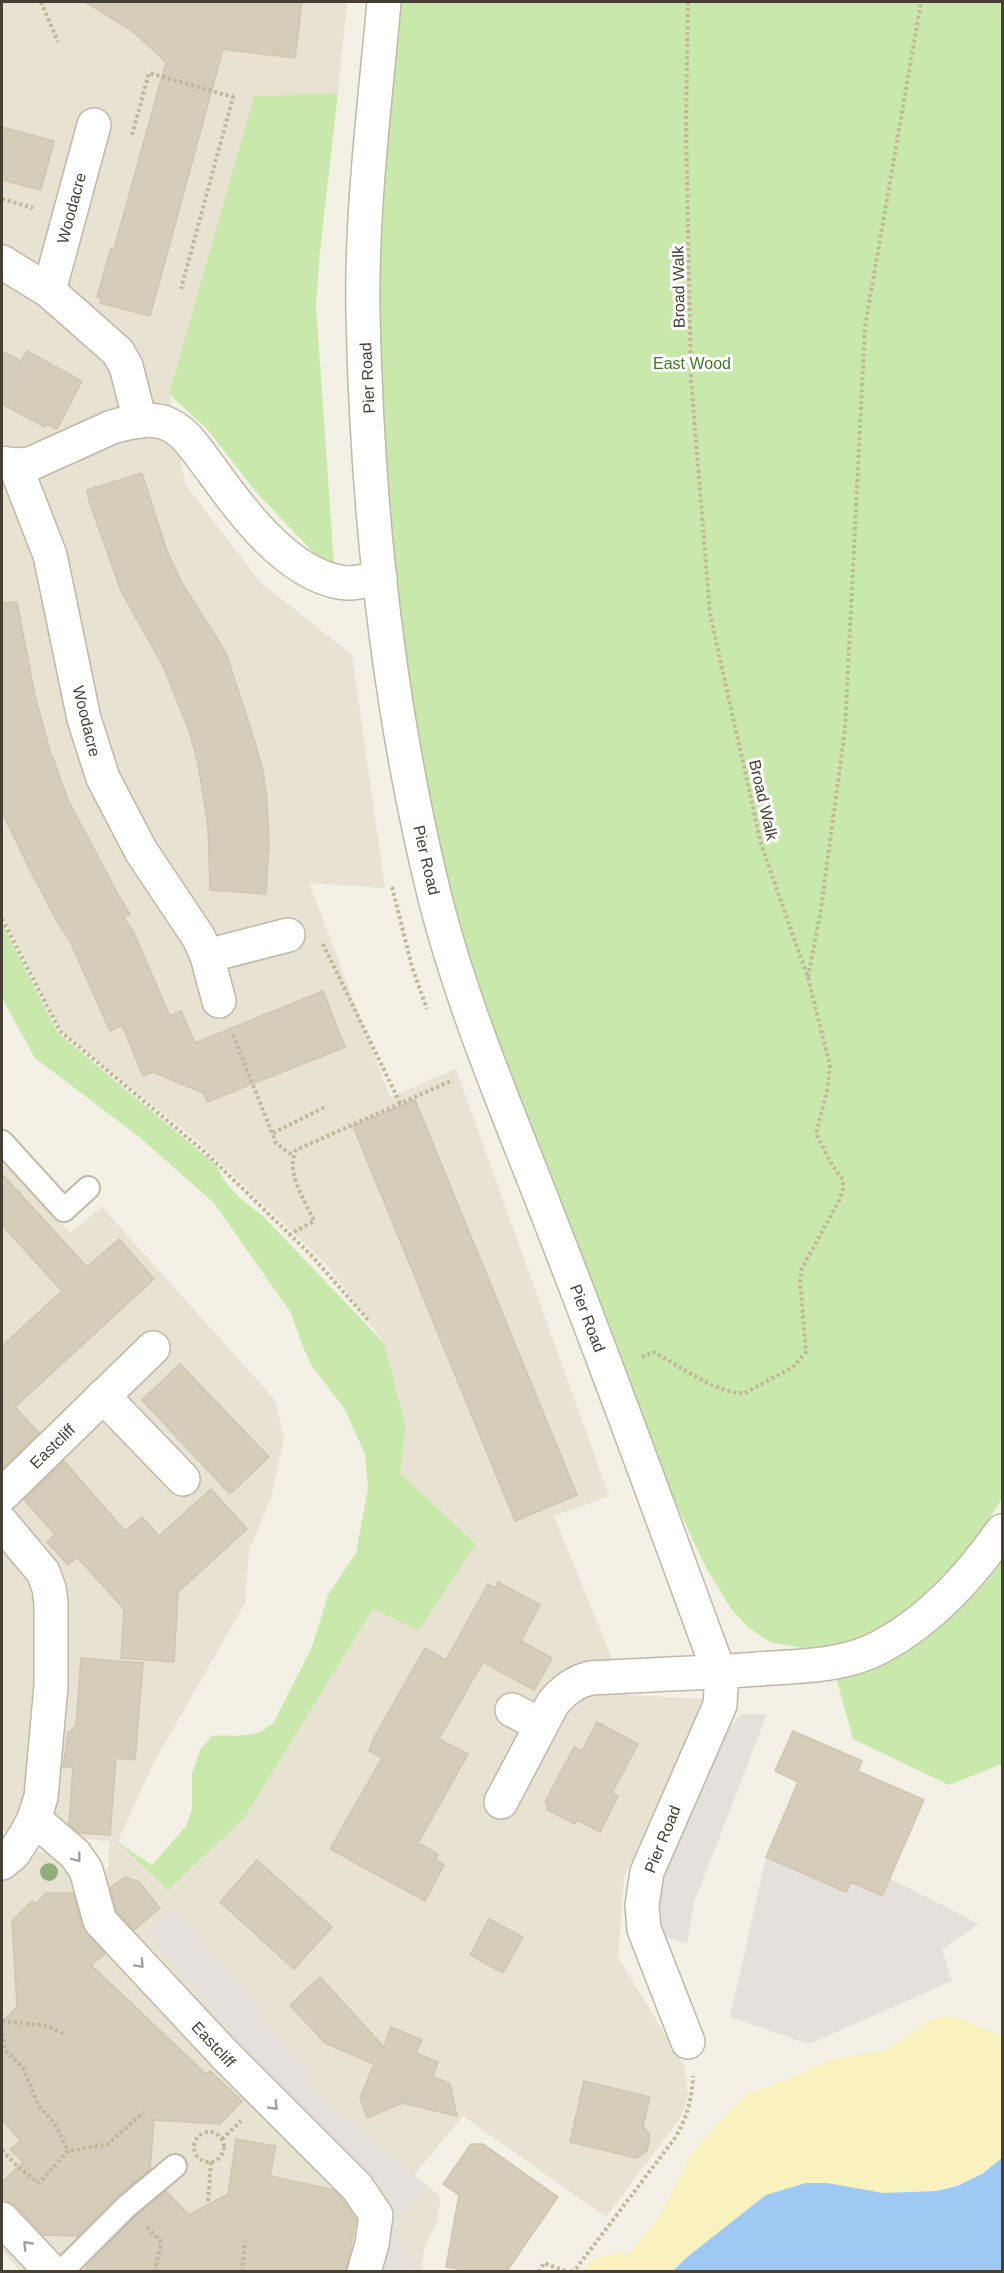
<svg xmlns="http://www.w3.org/2000/svg" width="1004" height="2273" font-family="Helvetica,sans-serif">
  <style>
    .residential { fill: #e7e2d2 }
    .green { fill: #c9e9ac }
    .sand { fill: #f9f2be }
    .parking { fill: #e4e1dd }
    .water { fill: #9ec9f3 }
    .building { fill: #d5ccba; stroke: #d0c5ad; stroke-width: 1.5 }
    .lines { fill: none; stroke-linecap: round; stroke-linejoin: round }
    .lane-casing { stroke: #bfb8a7; stroke-width: 26 }
    .street-casing { stroke: #bfb8a7; stroke-width: 36 }
    .path { stroke: #c1b698; stroke-width: 4; stroke-dasharray: 3 3; stroke-linecap: butt }
    .lane { stroke: #fff; stroke-width: 22 }
    .street { stroke: #fff; stroke-width: 33 }
    .tree { fill: #90af7b }
    .oneway { stroke: #a2a09a }
    .labels { text-anchor: middle; stroke-width: 6; stroke-linejoin: round; paint-order: stroke }
    .street-label { font-size: 16px; fill: #464034; stroke: #fff }
    .park-label { font-size: 16px; fill: #3f7925; stroke: #fff }
  </style>
  <rect width="100%" height="100%" fill="#f3f0e5"/>
  <path class="residential" d="M2,2H347L338,93L254,96L169,394L185,484L261,583L352,655L385,888L309,883L390,1097L456,1069L609,1496L554,1516L627,1695L707,1699L624,1877L618,1957L684,2066L688,2094L686,2105L678,2121L606,2217L463,2116L414,2175L439,2195L440,2201L437,2222L424,2249L422,2269L424,2271H20L2,2250V1880L13,1872L29,1854L41,1852L55,1856L62,1861L70,1878L82,1876L101,1879L109,1865V1841L2,1831V1160L70,1233L102,1207L275,1400L284,1438L271,1498L249,1550L245,1603L153,1764L118,1841L168,1889L245,1817L373,1609L476,1545L400,1473L406,1427L384,1343L328,1266L201,1144L61,1031L2,915Z"/>
  <g class="green">
    <path d="M395,2H1002V1498L975,1542L927,1596L880,1633L839,1649L802,1648L770,1642L748,1627L731,1609L704,1564L672,1495L510,1080L462,944L414,760L391,554L382,430L380,328L383,114Z"/>
    <path d="M338,93L320,251L316,305L334,565L329,569L257,493L207,429L169,394L254,96Z"/>
    <path d="M2,923L58,1033L216,1165C227,1189 241,1200 262,1215L384,1343L406,1427L400,1473L476,1544L419,1630L373,1609L245,1817L168,1890L118,1842L152,1865L186,1826L192,1809V1774L200,1750L212,1736C238,1734 253,1741 274,1722L312,1647L328,1595L356,1553L368,1488L365,1454L344,1408L312,1366L303,1347L291,1313L214,1203L138,1136L35,1058L2,998Z"/>
    <path d="M1002,1561V1764L949,1785L853,1739L836,1677C849,1673 863,1670 875,1665C924,1644 972,1604 1002,1561Z"/>
  </g>
  <path class="sand" d="M943,2016L955,2017L1002,2036V2158C956,2192 938,2191 883,2193L853,2271L583,2272C595,2253 611,2254 630,2253L658,2219L693,2152L748,2093L775,2085L827,2061L890,2049L928,2021Z"/>
  <g class="parking">
    <path d="M740,1714H767L694,1903L687,1944L663,1936L655,1878L722,1741Z"/>
    <path d="M766,1857L846,1892L851,1882L882,1896L889,1878L979,1924L942,1949L952,1981L809,2044L730,2017Z"/>
    <path d="M175,1908L264,2015L260,2019L312,2076L306,2084L426,2185L394,2227L411,2260L408,2271H376L390,2210L388,2195L286,2110L280,2086L240,2043L148,1932Z"/>
  </g>
  <path class="water" d="M1002,2158V2271H673L686,2258L766,2195L806,2183H827L883,2193L937,2191L957,2186L982,2174Z"/>
  <g class="building">
    <path d="M85,2H302L295,58L223,49L150,316L100,303L101,298L97,297L111,248L114,249L166,62L131,30Z"/>
    <path d="M2,127L54,141L41,190L2,180Z"/>
    <path d="M2,351L21,361L27,351L82,381L57,429L47,424L45,427L2,404Z"/>
    <path d="M142,473L167,551L181,581L226,653L254,739L263,771L267,800L269,843L266,894L210,890L208,826L198,764L190,733L164,668L121,591L89,501L87,490Z"/>
    <path d="M17,602L35,696L52,758H53L68,800L119,896L130,914L124,918L133,931L170,1016L181,1011L195,1043L323,991L345,1047L207,1102L203,1093L153,1072L143,1076L122,1025L110,1031L70,941L58,923L30,870L2,812V603Z"/>
    <path d="M415,1100L577,1495L515,1521L353,1126Z"/>
    <path d="M2,1174L87,1267L119,1239L154,1279L15,1407L39,1433L2,1469V1346L62,1291L2,1225Z"/>
    <path d="M180,1364L269,1457L230,1494L142,1400Z"/>
    <path d="M64,1461L125,1531L142,1517L159,1536L211,1489L247,1529L178,1592L174,1662L121,1658L124,1609L77,1557L68,1565L47,1542L55,1534L24,1500Z"/>
    <path d="M498,1582L540,1605L521,1641L552,1658L534,1690L483,1662L439,1739L468,1754L418,1843L438,1854L435,1860L444,1865L425,1901L330,1849L382,1758L369,1751L375,1736L425,1648L446,1660L488,1584L495,1588Z"/>
    <path d="M81,1658L143,1663L135,1760L116,1758L110,1835L79,1833L69,1824L73,1767H63L68,1733L76,1726Z"/>
    <path d="M597,1722L638,1744L612,1793L618,1796L600,1832L577,1820L575,1824L546,1809L548,1805L545,1802L574,1747L582,1751Z"/>
    <path d="M793,1731L862,1761L858,1771L924,1800L882,1896L851,1882L846,1892L766,1857L798,1782L775,1771Z"/>
    <path d="M257,1860L332,1927L294,1969L220,1902Z"/>
    <path d="M125,1877L139,1882L160,1908L134,1930L117,1912L110,1888Z"/>
    <path d="M46,1893H73L82,1926L105,1954L91,1965L206,2074L210,2071L242,2101L220,2124L154,2120L150,2170L117,2196L77,2236L43,2235L16,2206L2,2198V2182L23,2162L10,2149L21,2141L2,2120V2022L17,2007L12,1921L32,1901L36,1904Z"/>
    <path d="M489,1919L523,1937L503,1973L470,1955Z"/>
    <path d="M320,1977L384,2047L391,2027L422,2040L416,2053L438,2062L433,2076L450,2084L457,2116L402,2103L367,2118L360,2098L374,2064L325,2043L290,2005Z"/>
    <path d="M584,2081L650,2097L643,2126L650,2136L647,2151L636,2158L570,2142Z"/>
    <path d="M236,2139L276,2146L270,2176L334,2190L342,2199L356,2220L346,2271H86L87,2266L136,2216L166,2191L189,2215L228,2194Z"/>
    <path d="M471,2144H483L558,2197L507,2271H471L446,2267L459,2195L443,2184Z"/>
  </g>
  <g class="lines">
    <g class="lane-casing">
      <g id="lane">
        <path d="M2,1142L64,1210L88,1188"/>
        <path d="M61,2272L127,2206L175,2166"/>
      </g>
    </g>
    <g class="street-casing">
      <g id="street">
        <path d="M384,2C375,104 361,211 363,313C367,509 388,708 435,898C465,1016 515,1128 558,1241C614,1384 666,1528 719,1672L721,1689L720,1705L647,1872L642,1905L644,1929L688,2042"/>
        <path d="M2,262L49,291L118,352L126,366L140,421"/>
        <path d="M49,291L94,125"/>
        <path d="M2,463L15,465L30,464L112,427C130,422 152,416 170,425C188,434 199,454 211,469C241,511 286,572 339,582C351,585 368,580 380,578"/>
        <path d="M15,465L50,555L84,719L103,778L141,851L199,938L207,956L219,1001"/>
        <path d="M207,956L288,935"/>
        <path d="M103,1396L183,1479"/>
        <path d="M2,1495L153,1348"/>
        <path d="M2,1523L43,1572L49,1588L51,1603V1686L41,1797L34,1819L25,1836L13,1854L2,1863"/>
        <path d="M512,1710L541,1725"/>
        <path d="M501,1802L553,1703C563,1691 574,1682 590,1678C646,1675 702,1673 758,1669C800,1666 844,1667 882,1646C932,1619 970,1576 1002,1531"/>
        <path d="M34,1819L75,1854L86,1870L100,1921L226,2056L357,2187L376,2215L372,2244L364,2272"/>
        <path d="M2,2219L52,2272"/>
      </g>
    </g>
    <g class="path">
      <path d="M41,2L58,42"/>
      <path d="M132,135L149,73L233,97L181,289"/>
      <path d="M2,199L33,208"/>
      <path d="M392,887L412,967L427,1009"/>
      <path d="M2,919L60,1031L206,1153L313,1257L368,1320"/>
      <path d="M323,944L400,1103"/>
      <path d="M808,977L821,909L845,729L865,327L921,2"/>
      <path d="M233,1035L276,1143L293,1156"/>
      <path d="M273,1133L327,1106"/>
      <path d="M289,1235L314,1221C305,1200 285,1173 296,1150L453,1080"/>
      <path d="M642,1357L653,1352C678,1364 717,1395 745,1393L793,1367L806,1352L800,1281L802,1268L840,1199L843,1189V1180L832,1165L816,1133L827,1091L830,1065L808,978L761,844L710,614L691,379L686,126L688,2"/>
      <path d="M2,2021L47,2026L64,2034"/>
      <path d="M2,2033L5,2050L23,2068L39,2106L55,2124L68,2151"/>
      <circle cx="209" cy="2147" r="15"/>
      <path d="M222,2139L241,2121"/>
      <path d="M2,2150L19,2168L39,2183L68,2151L108,2144L144,2112"/>
      <path d="M208,2201L211,2162"/>
      <path d="M147,2227L161,2242L155,2272"/>
      <path d="M242,2272L245,2241"/>
      <path d="M539,2272L544,2263L568,2272"/>
      <path d="M571,2272L575,2270L675,2138C687,2118 692,2099 693,2076"/>
    </g>
    <use href="#lane" class="lane"/>
    <use href="#street" class="street"/>
  </g>
  <circle class="tree" cx="49" cy="1872" r="9"/>
  <defs><path id="oneway-chevron" d="M-2-3.5L2.5 0L-2 3.5" fill="none" stroke-width="1.6" stroke-linecap="round" stroke-linejoin="round" transform="scale(1.5)"/></defs>
  <g class="oneway">
    <use href="#oneway-chevron" transform="translate(77 1858) rotate(52)"/>
    <use href="#oneway-chevron" transform="translate(140 1964) rotate(47)"/>
    <use href="#oneway-chevron" transform="translate(274 2106) rotate(46)"/>
    <use href="#oneway-chevron" transform="translate(27 2245) rotate(-134)"/>
  </g>
  <g class="labels">
    <g class="street-label">
      <text transform="translate(71 208) rotate(-75)" y="6">Woodacre</text>
      <text transform="translate(678 287) rotate(-91)" y="6">Broad Walk</text>
      <text transform="translate(367 378) rotate(-93)" y="6">Pier Road</text>
      <text transform="translate(87 721) rotate(76)" y="6">Woodacre</text>
      <text transform="translate(764 800) rotate(77)" y="6">Broad Walk</text>
      <text transform="translate(427 860) rotate(77)" y="6">Pier Road</text>
      <text transform="translate(588 1318) rotate(69)" y="6">Pier Road</text>
      <text transform="translate(52 1446) rotate(-44)" y="6">Eastcliff</text>
      <text transform="translate(662 1839) rotate(-68)" y="6">Pier Road</text>
      <text transform="translate(214 2044) rotate(47)" y="6">Eastcliff</text>
    </g>
    <g class="park-label">
      <text x="692" y="369">East Wood</text>
    </g>
  </g>
  <rect width="1004" height="2273" fill="none" stroke="#464034" stroke-width="6"/>
</svg>
